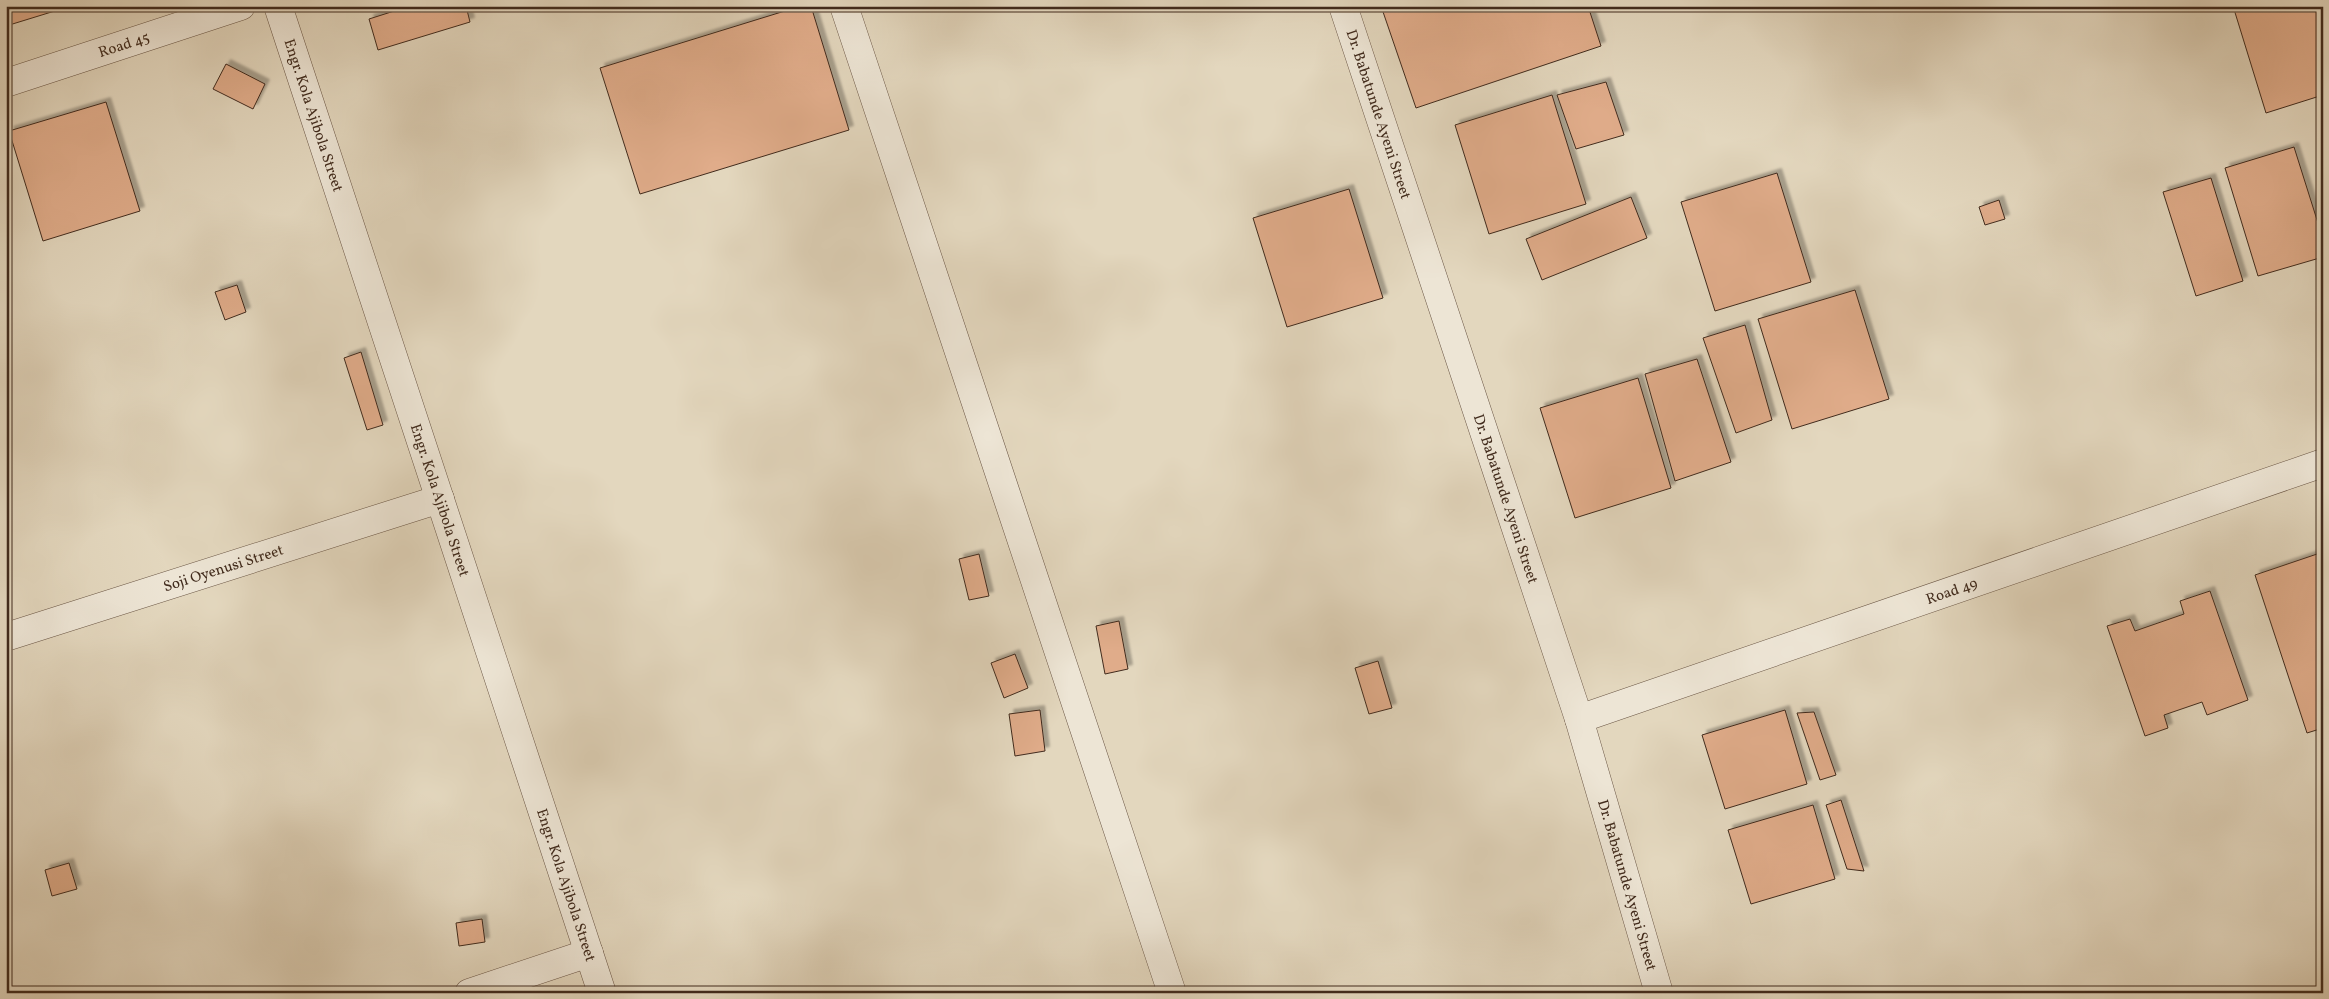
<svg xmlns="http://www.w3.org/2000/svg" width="2329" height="999" font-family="Vollkorn,serif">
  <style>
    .building { fill: #e0ac8a; stroke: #412b1d; filter: url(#shadow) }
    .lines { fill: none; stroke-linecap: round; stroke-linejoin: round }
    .street-casing { stroke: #6a5645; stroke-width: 29 }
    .street { stroke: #ede5d5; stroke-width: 28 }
    .labels { text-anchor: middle; stroke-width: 4; stroke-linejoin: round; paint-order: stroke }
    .street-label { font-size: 15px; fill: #412b1d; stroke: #ede5d5 }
  </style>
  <defs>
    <filter id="shadow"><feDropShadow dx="4.5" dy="-4.5" stdDeviation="1" flood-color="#0004"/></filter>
  </defs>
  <rect width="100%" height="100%" fill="#e3d7be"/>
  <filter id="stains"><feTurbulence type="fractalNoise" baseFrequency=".004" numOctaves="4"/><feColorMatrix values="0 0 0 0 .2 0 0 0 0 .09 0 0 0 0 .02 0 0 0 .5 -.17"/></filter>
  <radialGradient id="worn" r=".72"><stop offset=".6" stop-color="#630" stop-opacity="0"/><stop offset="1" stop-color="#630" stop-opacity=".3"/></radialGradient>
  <g class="building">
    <path d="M6,6H71L6,26Z"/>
    <path d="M410,6H466L470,22L378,50L369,19Z"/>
    <path d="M801,6H811L849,130L640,194L600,68Z"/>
    <path d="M1381,6H1588L1601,46L1416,108Z"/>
    <path d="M2233,6H2323V95L2266,113Z"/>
    <path d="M226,64L265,84L253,109L213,89Z"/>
    <path d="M1606,82L1624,135L1576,149L1557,95Z"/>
    <path d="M1552,95L1586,204L1489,234L1455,125Z"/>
    <path d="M106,102L140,211L43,241L9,131Z"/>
    <path d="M2294,147L2323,239V257L2258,276L2225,168Z"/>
    <path d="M1777,173L1811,282L1715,311L1681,202Z"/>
    <path d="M2211,178L2243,281L2196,296L2163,192Z"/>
    <path d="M1349,189L1383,298L1287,327L1253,218Z"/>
    <path d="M1631,197L1647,238L1542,280L1526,239Z"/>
    <path d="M1999,200L2005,219L1985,225L1979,207Z"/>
    <path d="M237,285L246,312L225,320L215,292Z"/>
    <path d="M1855,290L1889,399L1792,429L1758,319Z"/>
    <path d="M1745,325L1772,420L1736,433L1703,338Z"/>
    <path d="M361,352L383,425L367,430L344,358Z"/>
    <path d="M1697,359L1731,462L1675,481L1645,374Z"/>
    <path d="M1638,378L1671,488L1575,518L1540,408Z"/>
    <path d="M2323,552V728L2307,733L2255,575Z"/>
    <path d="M979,554L989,596L969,600L959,559Z"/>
    <path d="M2210,591L2248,700L2207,715L2202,702L2164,715L2168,728L2145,736L2107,626L2130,619L2135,631L2184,614L2180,601Z"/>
    <path d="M1119,621L1128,669L1105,674L1096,626Z"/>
    <path d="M1015,654L1028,688L1004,698L991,663Z"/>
    <path d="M1378,661L1392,708L1369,714L1355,668Z"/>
    <path d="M1040,710L1045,751L1015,756L1009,714Z"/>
    <path d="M1785,710L1807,784L1725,809L1702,735Z"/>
    <path d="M1814,712L1836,775L1820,780L1797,713Z"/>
    <path d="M1841,800L1864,871L1847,869L1826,805Z"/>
    <path d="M1813,805L1835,879L1751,904L1728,830Z"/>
    <path d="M69,863L77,889L52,896L45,870Z"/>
    <path d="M482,919L485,942L459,946L456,923Z"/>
  </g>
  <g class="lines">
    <g class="street-casing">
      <g id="street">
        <path id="s1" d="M278,6L602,993"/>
        <path d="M844,6L1172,993"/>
        <path id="s2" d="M1343,6L1579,719L1659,993"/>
        <path id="s3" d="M6,83L241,6"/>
        <path id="s4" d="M6,637L440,499"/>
        <path id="s5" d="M1579,719L2323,463"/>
        <path d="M469,993L589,953"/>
      </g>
    </g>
    <use href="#street" class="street"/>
  </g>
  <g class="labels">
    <g class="street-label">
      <text dy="5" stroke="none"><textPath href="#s3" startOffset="124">Road 45</textPath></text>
      <text dy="5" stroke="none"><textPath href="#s2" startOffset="114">Dr. Babatunde Ayeni Street</textPath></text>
      <text dy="5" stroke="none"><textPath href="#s1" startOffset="115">Engr. Kola Ajibola Street</textPath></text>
      <text dy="5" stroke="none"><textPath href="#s2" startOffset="519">Dr. Babatunde Ayeni Street</textPath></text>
      <text dy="5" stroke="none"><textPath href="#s1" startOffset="520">Engr. Kola Ajibola Street</textPath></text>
      <text dy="5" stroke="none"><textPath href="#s4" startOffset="228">Soji Oyenusi Street</textPath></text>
      <text dy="5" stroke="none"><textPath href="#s5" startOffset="394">Road 49</textPath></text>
      <text dy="5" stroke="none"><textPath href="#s1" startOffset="925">Engr. Kola Ajibola Street</textPath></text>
      <text dy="5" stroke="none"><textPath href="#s2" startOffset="924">Dr. Babatunde Ayeni Street</textPath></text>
    </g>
  </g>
  <rect width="2329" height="999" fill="none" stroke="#e3d7be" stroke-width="25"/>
  <rect x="8" y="8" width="2314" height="984" fill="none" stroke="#412b1d" stroke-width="2.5"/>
  <rect x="12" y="12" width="2304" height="974" fill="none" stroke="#412b1d"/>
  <rect width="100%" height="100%" filter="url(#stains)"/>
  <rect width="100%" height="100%" fill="url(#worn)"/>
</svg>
